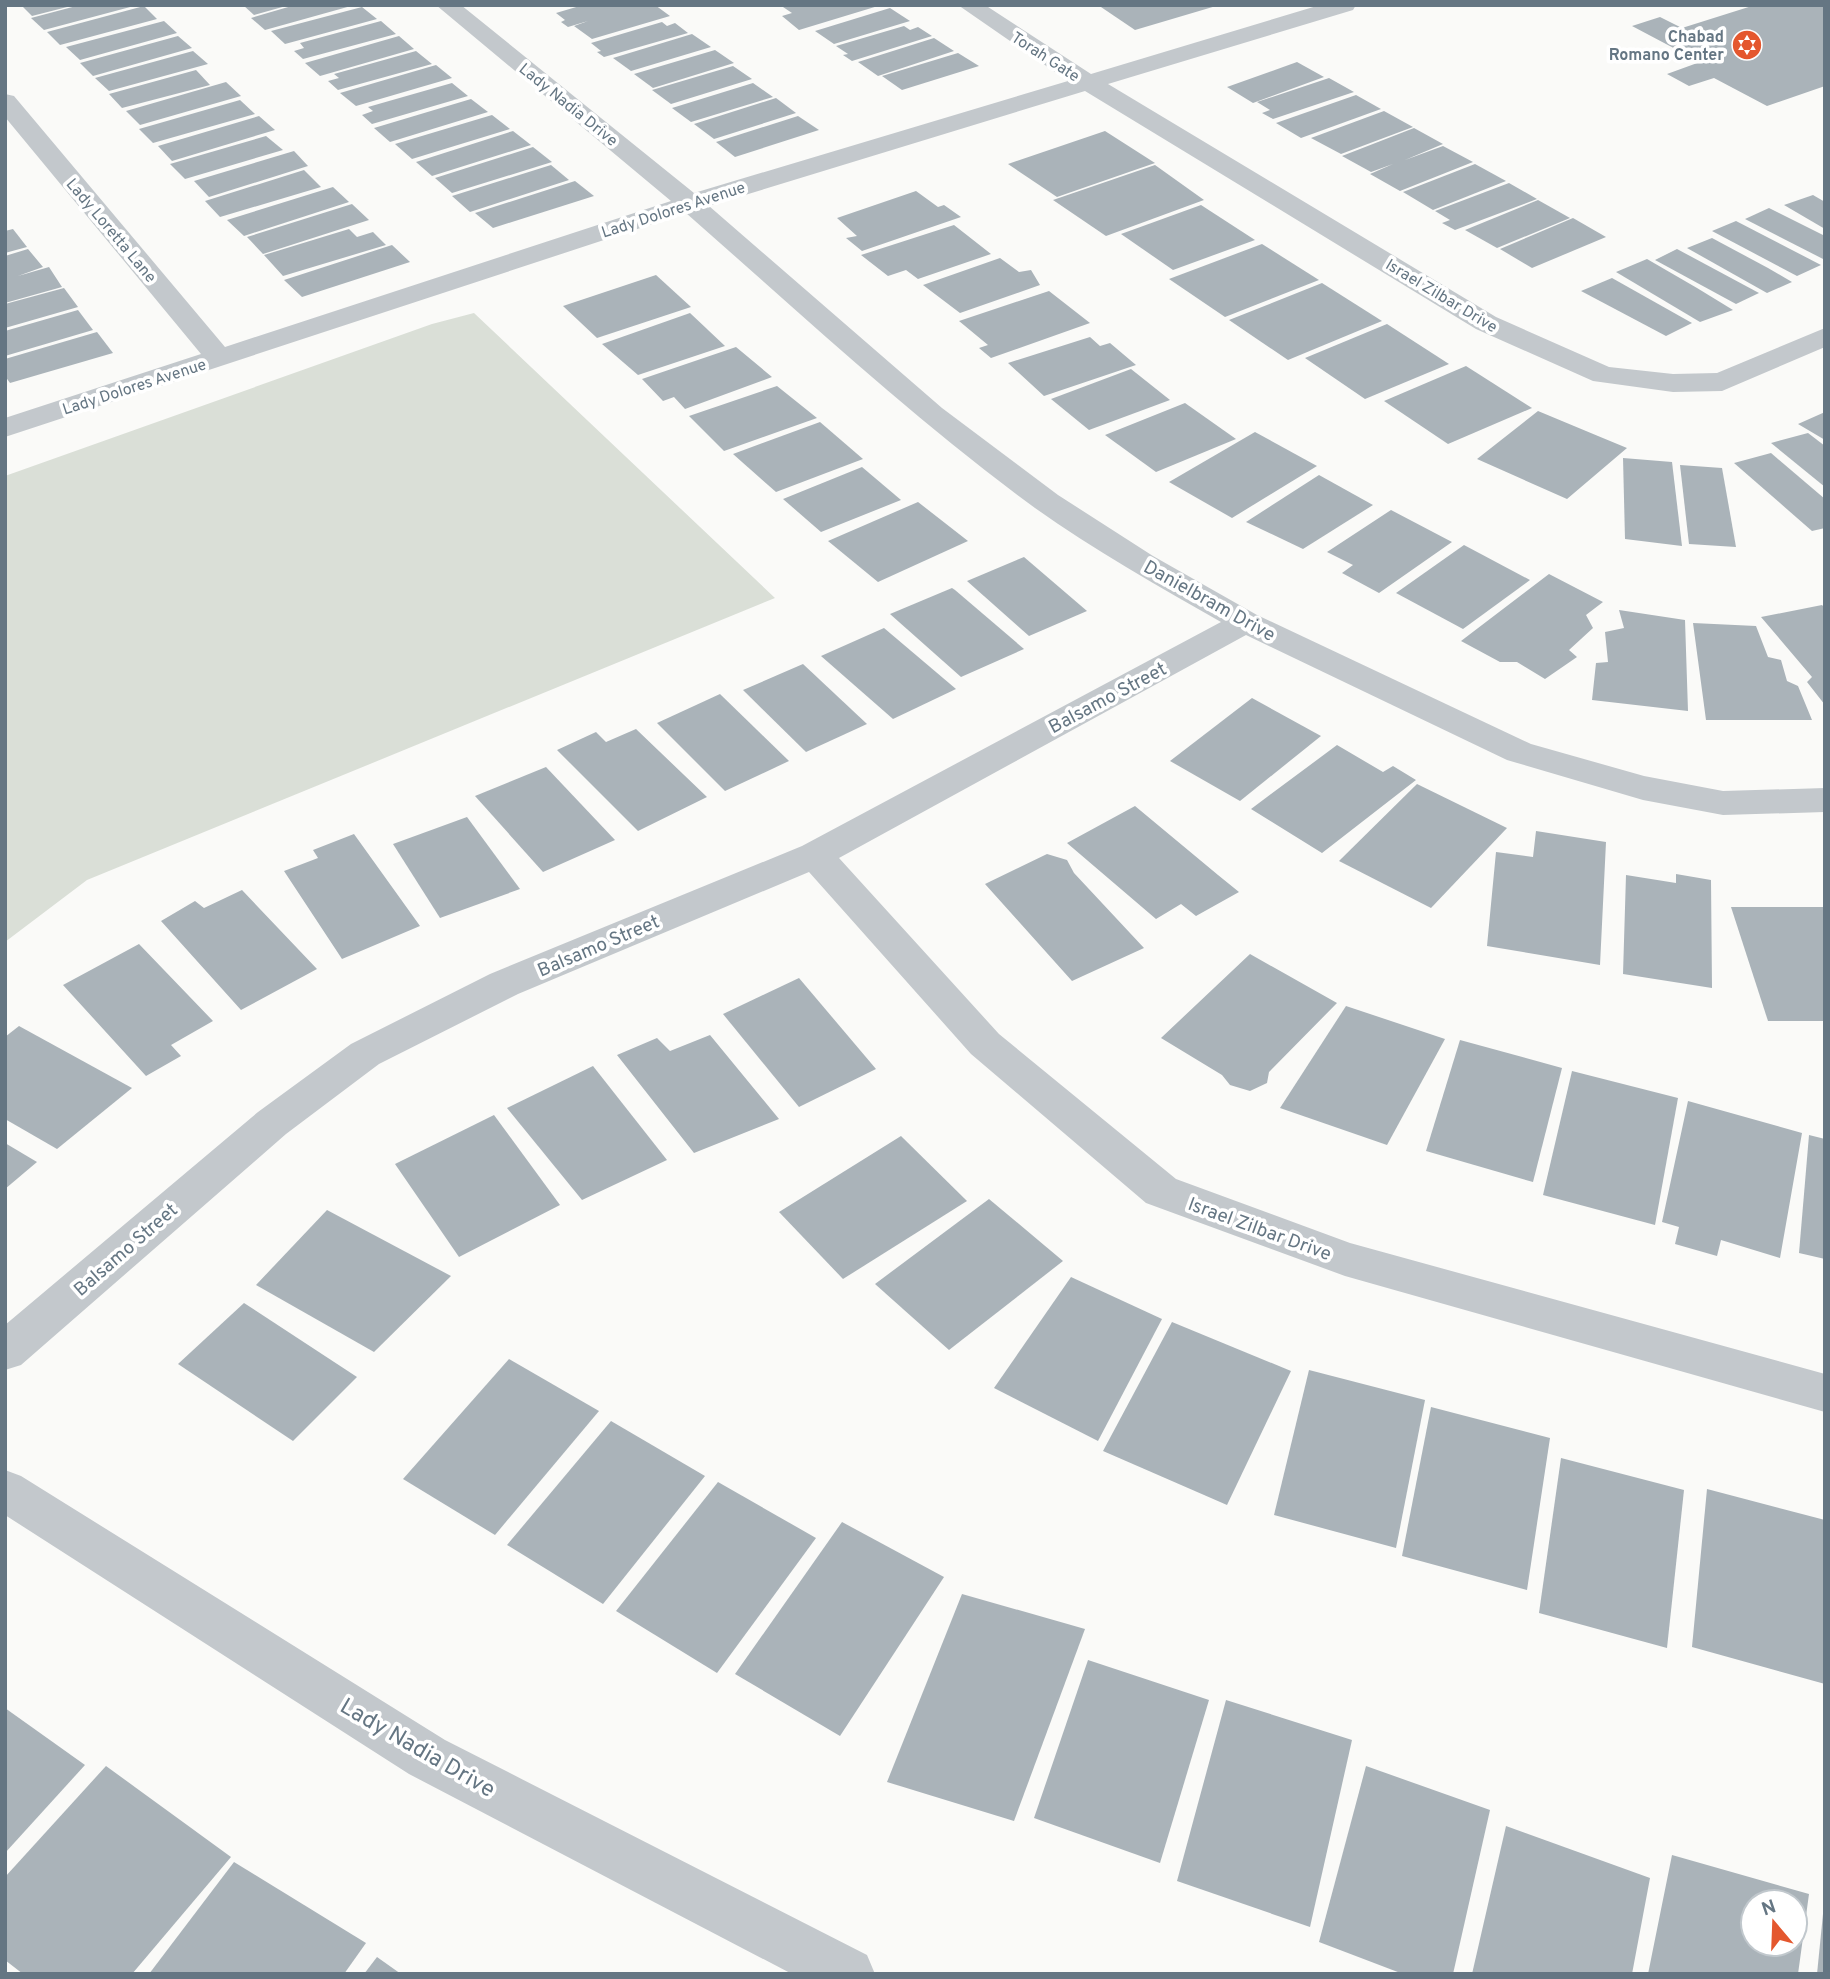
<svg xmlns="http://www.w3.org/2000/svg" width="1830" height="1979" font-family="Overpass,sans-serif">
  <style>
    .green { fill: #dadfd7 }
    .building { fill: #aab3b9; fill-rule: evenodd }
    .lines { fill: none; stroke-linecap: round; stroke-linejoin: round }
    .street { fill: #c3c8cc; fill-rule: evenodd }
    .labels { text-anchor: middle; stroke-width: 7; stroke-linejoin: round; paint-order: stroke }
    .far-poi-label { font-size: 16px; font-weight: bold; fill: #657683; stroke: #fff; text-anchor: end }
    .far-street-label { font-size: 16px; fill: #657683; stroke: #fff }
    .street-label { font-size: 19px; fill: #657683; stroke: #fff }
    .near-street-label { font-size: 23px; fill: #657683; stroke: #fff }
  </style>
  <rect width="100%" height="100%" fill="#fafaf8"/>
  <path class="green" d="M474,313L775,598L87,880L5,942V476L432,324Z"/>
  <g class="building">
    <path d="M21,5H70L71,6L32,16Z"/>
    <path d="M80,5H134V6L44,30L31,18Z"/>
    <path d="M243,5H286V6L254,15Z"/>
    <path d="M295,5H351V6L265,30L251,18Z"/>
    <path d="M583,5H655L670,16L592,39L574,26L588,21L568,27L561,22L565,20L556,13Z"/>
    <path d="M780,5H878V6L799,30L782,16L792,13Z"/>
    <path d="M1098,5H1216V6L1135,30Z"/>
    <path d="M1755,5H1825V86L1767,106L1714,78L1689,86L1667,74L1700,62L1632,26L1660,17L1682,28Z"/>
    <path d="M144,6L157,19L60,45L47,32Z"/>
    <path d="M362,7L377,19L285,44L271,31Z"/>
    <path d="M890,8L910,21L834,44L815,31Z"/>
    <path d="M164,21L177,33L80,60L66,47Z"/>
    <path d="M381,21L396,34L303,59L294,51L304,48L300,43Z"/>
    <path d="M662,22L667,26L675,23L688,33L604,57L597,52L601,51L591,43Z"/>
    <path d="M904,26L910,30L918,27L932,36L852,61L843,55L848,54L836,46Z"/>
    <path d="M692,34L711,47L631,71L613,58Z"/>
    <path d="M178,36L192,48L93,76L80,63Z"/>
    <path d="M399,36L414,49L320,76L305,63Z"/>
    <path d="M934,38L954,51L878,76L858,62Z"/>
    <path d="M715,50L734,63L653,88L634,74Z"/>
    <path d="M193,51L208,64L109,91L95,78Z"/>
    <path d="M416,51L432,64L338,90L328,81L339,78L334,74Z"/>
    <path d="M958,53L979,66L902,90L882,76Z"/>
    <path d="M1297,62L1324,77L1253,103L1227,87Z"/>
    <path d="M436,65L452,78L356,106L340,93Z"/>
    <path d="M733,66L752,79L671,104L652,90Z"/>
    <path d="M196,70L210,85L122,108L109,94Z"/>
    <path d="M1329,78L1354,92L1273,119L1262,113L1270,110L1257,102Z"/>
    <path d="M226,82L241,96L140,125L126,111Z"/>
    <path d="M452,83L468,96L372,124L362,115L373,111L368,107Z"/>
    <path d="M753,83L773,97L691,122L672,108Z"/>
    <path d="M1356,95L1381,109L1301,138L1276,123Z"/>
    <path d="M776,98L796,113L714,139L694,124Z"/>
    <path d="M471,99L488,112L390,142L374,128Z"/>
    <path d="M240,100L255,114L153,143L139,129Z"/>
    <path d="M1384,111L1413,127L1341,154L1311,138Z"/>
    <path d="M492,115L510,129L412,159L395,144Z"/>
    <path d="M259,116L275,130L172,161L158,146Z"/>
    <path d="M798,116L819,130L735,157L716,142Z"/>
    <path d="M1414,128L1443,144L1405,160L1443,146L1473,162L1400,191L1370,174L1393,164L1371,172L1342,156Z"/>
    <path d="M513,131L531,145L432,176L416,162Z"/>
    <path d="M1105,131L1155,163L1057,197L1008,164Z"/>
    <path d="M266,136L283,150L185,179L170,164Z"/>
    <path d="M533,147L552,162L452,193L435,178Z"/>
    <path d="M294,151L308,166L209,197L194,181Z"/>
    <path d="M1475,164L1506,181L1433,210L1403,192Z"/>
    <path d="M551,165L569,180L470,212L452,196Z"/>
    <path d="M1155,165L1204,200L1106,236L1053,200Z"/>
    <path d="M304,170L321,187L220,217L205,201Z"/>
    <path d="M575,181L594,196L493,228L475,213Z"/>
    <path d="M1509,183L1537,199L1455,230L1442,223L1450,220L1435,211Z"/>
    <path d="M333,187L349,202L244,236L227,220Z"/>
    <path d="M916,191L938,207L944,205L961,217L862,251L846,238L857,236L837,218Z"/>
    <path d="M1813,195L1825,202V229L1784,205Z"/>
    <path d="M1538,200L1570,218L1497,248L1465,230Z"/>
    <path d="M352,204L369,220L263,254L247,237Z"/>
    <path d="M1201,205L1255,240L1173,270L1121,234Z"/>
    <path d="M1769,208L1825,236V260L1745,219Z"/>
    <path d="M1573,218L1606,237L1532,268L1500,249Z"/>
    <path d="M1736,221L1821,265L1797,276L1712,231Z"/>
    <path d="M954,225L991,254L918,279L906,270L888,276L861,255Z"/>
    <path d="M13,229L27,247L5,253V231Z"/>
    <path d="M349,229L357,237L373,232L386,245L283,276L264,255Z"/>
    <path d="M1712,238L1768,268L1792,282L1767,293L1687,248Z"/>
    <path d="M1262,244L1319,280L1225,317L1169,279Z"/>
    <path d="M392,245L410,262L302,297L284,280Z"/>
    <path d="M28,249L43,267L18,276L49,267L62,287L5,303V256Z"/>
    <path d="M1677,249L1759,293L1736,304L1655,260Z"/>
    <path d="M1000,258L1019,272L1031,270L1040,285L960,313L923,285Z"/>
    <path d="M1647,259L1697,288L1733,310L1700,322L1616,272Z"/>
    <path d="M656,275L691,307L597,338L563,306Z"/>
    <path d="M1612,278L1692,323L1666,336L1581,291Z"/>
    <path d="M1322,283L1382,321L1288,360L1229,320Z"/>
    <path d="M64,288L78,307L5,328V304Z"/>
    <path d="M1049,291L1090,323L991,358L979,348L988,345L959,321Z"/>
    <path d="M78,310L93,330L5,356V331Z"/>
    <path d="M690,313L725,346L638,375L602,344Z"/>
    <path d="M1387,324L1449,364L1365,399L1305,358Z"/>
    <path d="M97,332L113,353L10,383L5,376V359Z"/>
    <path d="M1090,337L1100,346L1110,343L1136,365L1044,396L1008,363Z"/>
    <path d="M736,347L772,377L685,409L674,397L663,401L642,379Z"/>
    <path d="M1466,366L1532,408L1448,444L1384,401Z"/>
    <path d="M1131,369L1170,400L1089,430L1051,399Z"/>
    <path d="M777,386L817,418L724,451L689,416Z"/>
    <path d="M1185,403L1236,439L1156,472L1105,435Z"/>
    <path d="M1538,411L1598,436L1627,448L1567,499L1477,459Z"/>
    <path d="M1825,412V440L1798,424Z"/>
    <path d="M820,422L863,459L776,492L733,454Z"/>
    <path d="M1255,432L1317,466L1232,518L1169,482Z"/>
    <path d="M1808,433L1825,446V487L1771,443Z"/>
    <path d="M1771,453L1825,499V528L1812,531L1734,463Z"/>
    <path d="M1623,458L1672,462L1682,546L1625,539Z"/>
    <path d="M1680,465L1722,468L1736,547L1689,544Z"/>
    <path d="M862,467L901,500L821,532L783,499Z"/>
    <path d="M1319,475L1373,505L1303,549L1246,522Z"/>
    <path d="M918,502L968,541L878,582L828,541Z"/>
    <path d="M1391,510L1452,542L1379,593L1342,573L1353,565L1327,552Z"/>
    <path d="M1464,545L1530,580L1463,629L1396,593Z"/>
    <path d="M1024,557L1087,611L1029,636L967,581Z"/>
    <path d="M1549,574L1603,602L1586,615L1593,628L1569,650L1577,657L1545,679L1517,662H1500L1461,641Z"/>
    <path d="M952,588L955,590L1024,649L961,677L890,614Z"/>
    <path d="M1822,605L1825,608V705L1807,682L1812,677L1761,617Z"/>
    <path d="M1619,610L1685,620L1688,711L1592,700L1596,663L1608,662L1605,632L1624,628Z"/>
    <path d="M1693,623L1756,626L1768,657L1781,660L1787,681L1798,686L1812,720H1706Z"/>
    <path d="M884,628L956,689L893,719L821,656Z"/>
    <path d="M803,664L867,724L806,752L743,690Z"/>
    <path d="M720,694L789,761L725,791L657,723Z"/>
    <path d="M1252,698L1321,736L1240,801L1170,761Z"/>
    <path d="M636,729L707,797L638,831L557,750L596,732L606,742Z"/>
    <path d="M1337,745L1383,772L1393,766L1416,780L1322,853L1251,809Z"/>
    <path d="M546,767L615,840L543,872L475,796Z"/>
    <path d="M1417,784L1507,828L1431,908L1339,861Z"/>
    <path d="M1135,806L1218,875L1239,892L1196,916L1181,904L1156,919L1067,843Z"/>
    <path d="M467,817L520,889L440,918L393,844Z"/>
    <path d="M1536,831L1606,842L1600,965L1487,946L1496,852L1533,857Z"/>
    <path d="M354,834L420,926L342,959L284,871L318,858L313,850Z"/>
    <path d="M1047,854L1067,860L1074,873L1144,948L1072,981L985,884Z"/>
    <path d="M1676,874L1711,880L1712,988L1623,974L1626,875L1676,883Z"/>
    <path d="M242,890L317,969L241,1010L161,921L195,901L204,908Z"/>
    <path d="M1731,907H1825V1021H1768Z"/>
    <path d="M139,944L213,1021L171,1045L181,1056L146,1076L63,985Z"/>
    <path d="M1250,954L1337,1003L1269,1072L1267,1083L1250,1091L1230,1085L1222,1075L1161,1038Z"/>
    <path d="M799,978L876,1069L799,1107L723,1014Z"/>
    <path d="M1346,1006L1445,1039L1387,1145L1280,1108Z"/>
    <path d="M19,1026L132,1088L57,1149L5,1119V1037Z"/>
    <path d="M710,1035L779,1119L694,1153L617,1055L657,1038L670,1051Z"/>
    <path d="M1460,1040L1562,1068L1533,1182L1426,1151Z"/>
    <path d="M593,1066L667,1160L582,1200L507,1108Z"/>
    <path d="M1572,1071L1678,1098L1655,1225L1543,1195Z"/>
    <path d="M1688,1101L1802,1133L1780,1258L1721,1240L1717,1256L1675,1244L1679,1227L1662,1222Z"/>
    <path d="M494,1115L560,1205L459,1257L395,1164Z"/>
    <path d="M1809,1135L1825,1139V1259L1799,1253Z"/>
    <path d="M901,1136L967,1201L843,1279L779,1212Z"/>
    <path d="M5,1143L37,1162L5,1189Z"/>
    <path d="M989,1199L1063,1261L949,1350L875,1284Z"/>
    <path d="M327,1210L451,1276L374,1352L256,1285Z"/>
    <path d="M1071,1277L1162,1319L1098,1441L994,1388Z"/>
    <path d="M244,1303L357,1377L293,1441L178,1364Z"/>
    <path d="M1172,1322L1291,1371L1227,1505L1103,1451Z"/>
    <path d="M509,1359L599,1411L495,1535L403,1479Z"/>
    <path d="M1309,1370L1425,1400L1396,1548L1274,1515Z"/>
    <path d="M1431,1407L1550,1438L1527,1590L1402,1556Z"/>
    <path d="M611,1421L705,1476L603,1604L507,1545Z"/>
    <path d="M1561,1458L1684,1490L1667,1648L1539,1613Z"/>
    <path d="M718,1482L816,1538L717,1673L616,1611Z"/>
    <path d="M1707,1489L1825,1520V1684L1692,1647Z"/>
    <path d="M842,1522L944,1577L840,1736L735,1674Z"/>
    <path d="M962,1594L1085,1629L1014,1821L887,1782Z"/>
    <path d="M1088,1660L1209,1700L1160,1863L1034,1818Z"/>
    <path d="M1226,1700L1352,1740L1310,1927L1177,1881Z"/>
    <path d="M5,1708L85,1765L5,1853Z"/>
    <path d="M106,1766L231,1857L132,1974H23L5,1960V1877Z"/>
    <path d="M1366,1766L1490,1810L1453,1974H1403L1319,1942Z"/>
    <path d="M1506,1826L1650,1878L1632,1974H1472Z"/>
    <path d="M1672,1855L1809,1894L1798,1974H1648ZM1753,1902H1795V1944H1753Z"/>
    <path d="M234,1862L366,1943L344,1974H149Z"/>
    <path d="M1823,1914L1825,1974H1817Z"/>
    <path d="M377,1957L401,1974H364Z"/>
  </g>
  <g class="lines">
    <g class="street">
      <path d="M436,5H461L694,193L1068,81L958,5H985L1091,74L1320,5H1356L1353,10L1108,84L1496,317L1609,367L1673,374L1717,373L1825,328V347L1722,391L1673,392L1593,381L1476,329L1085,91L709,206L942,408L1058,495L1153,556L1257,615L1531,744L1644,776L1723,791L1825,788V812L1723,815L1643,800L1507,760L1246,635L839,858L999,1034L1176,1179L1350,1243L1825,1374V1412L1345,1276L1146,1203L971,1054L809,872L518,994L379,1064L286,1134L21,1365L5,1370V1325L258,1112L351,1044L490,974L802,846L1221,622C1158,586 1094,550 1035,508C912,418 800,313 686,213L5,437V418L201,354L5,117V94L14,96L225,347L671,201Z"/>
      <path d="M5,1470L21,1476L445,1740L867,1955L875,1974H792L409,1774L5,1515Z"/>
    </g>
  </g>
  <defs>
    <g id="synagogue-disc" transform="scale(1.575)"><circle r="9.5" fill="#e4572e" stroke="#fff"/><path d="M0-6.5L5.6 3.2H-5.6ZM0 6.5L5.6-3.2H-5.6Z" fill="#fff"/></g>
  </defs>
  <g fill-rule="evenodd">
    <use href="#synagogue-disc" x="1747" y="45"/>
  </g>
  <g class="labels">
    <g class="far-poi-label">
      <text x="1724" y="42">Chabad<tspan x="1724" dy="18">Romano Center</tspan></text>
    </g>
    <g class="far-street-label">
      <text transform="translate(1046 56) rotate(33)" y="6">Torah Gate</text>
      <text transform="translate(569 104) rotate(39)" y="6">Lady Nadia Drive</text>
      <text transform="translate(673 209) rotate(-18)" y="6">Lady Dolores Avenue</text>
      <text transform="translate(112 230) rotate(50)" y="6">Lady Loretta Lane</text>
      <text transform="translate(1442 295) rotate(31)" y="6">Israel Zilbar Drive</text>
      <text transform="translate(134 386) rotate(-18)" y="6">Lady Dolores Avenue</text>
    </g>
    <g class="street-label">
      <text transform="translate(1210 600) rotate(29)" y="7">Danielbram Drive</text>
      <text transform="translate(1107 697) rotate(-28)" y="7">Balsamo Street</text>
      <text transform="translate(598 945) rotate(-23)" y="7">Balsamo Street</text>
      <text transform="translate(1260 1228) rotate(20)" y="7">Israel Zilbar Drive</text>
      <text transform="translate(125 1249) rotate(-41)" y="7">Balsamo Street</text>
    </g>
    <g class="near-street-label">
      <text transform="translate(418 1747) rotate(30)" y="8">Lady Nadia Drive</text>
    </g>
  </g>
  <rect width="1830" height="1979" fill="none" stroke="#657683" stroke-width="14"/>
  <g transform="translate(1774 1923) rotate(341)"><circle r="33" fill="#ffffff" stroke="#c1c8cd" stroke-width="2"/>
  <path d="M0-5L12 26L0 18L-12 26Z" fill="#e4572e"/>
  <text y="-10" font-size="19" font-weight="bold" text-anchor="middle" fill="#657683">N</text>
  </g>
</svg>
